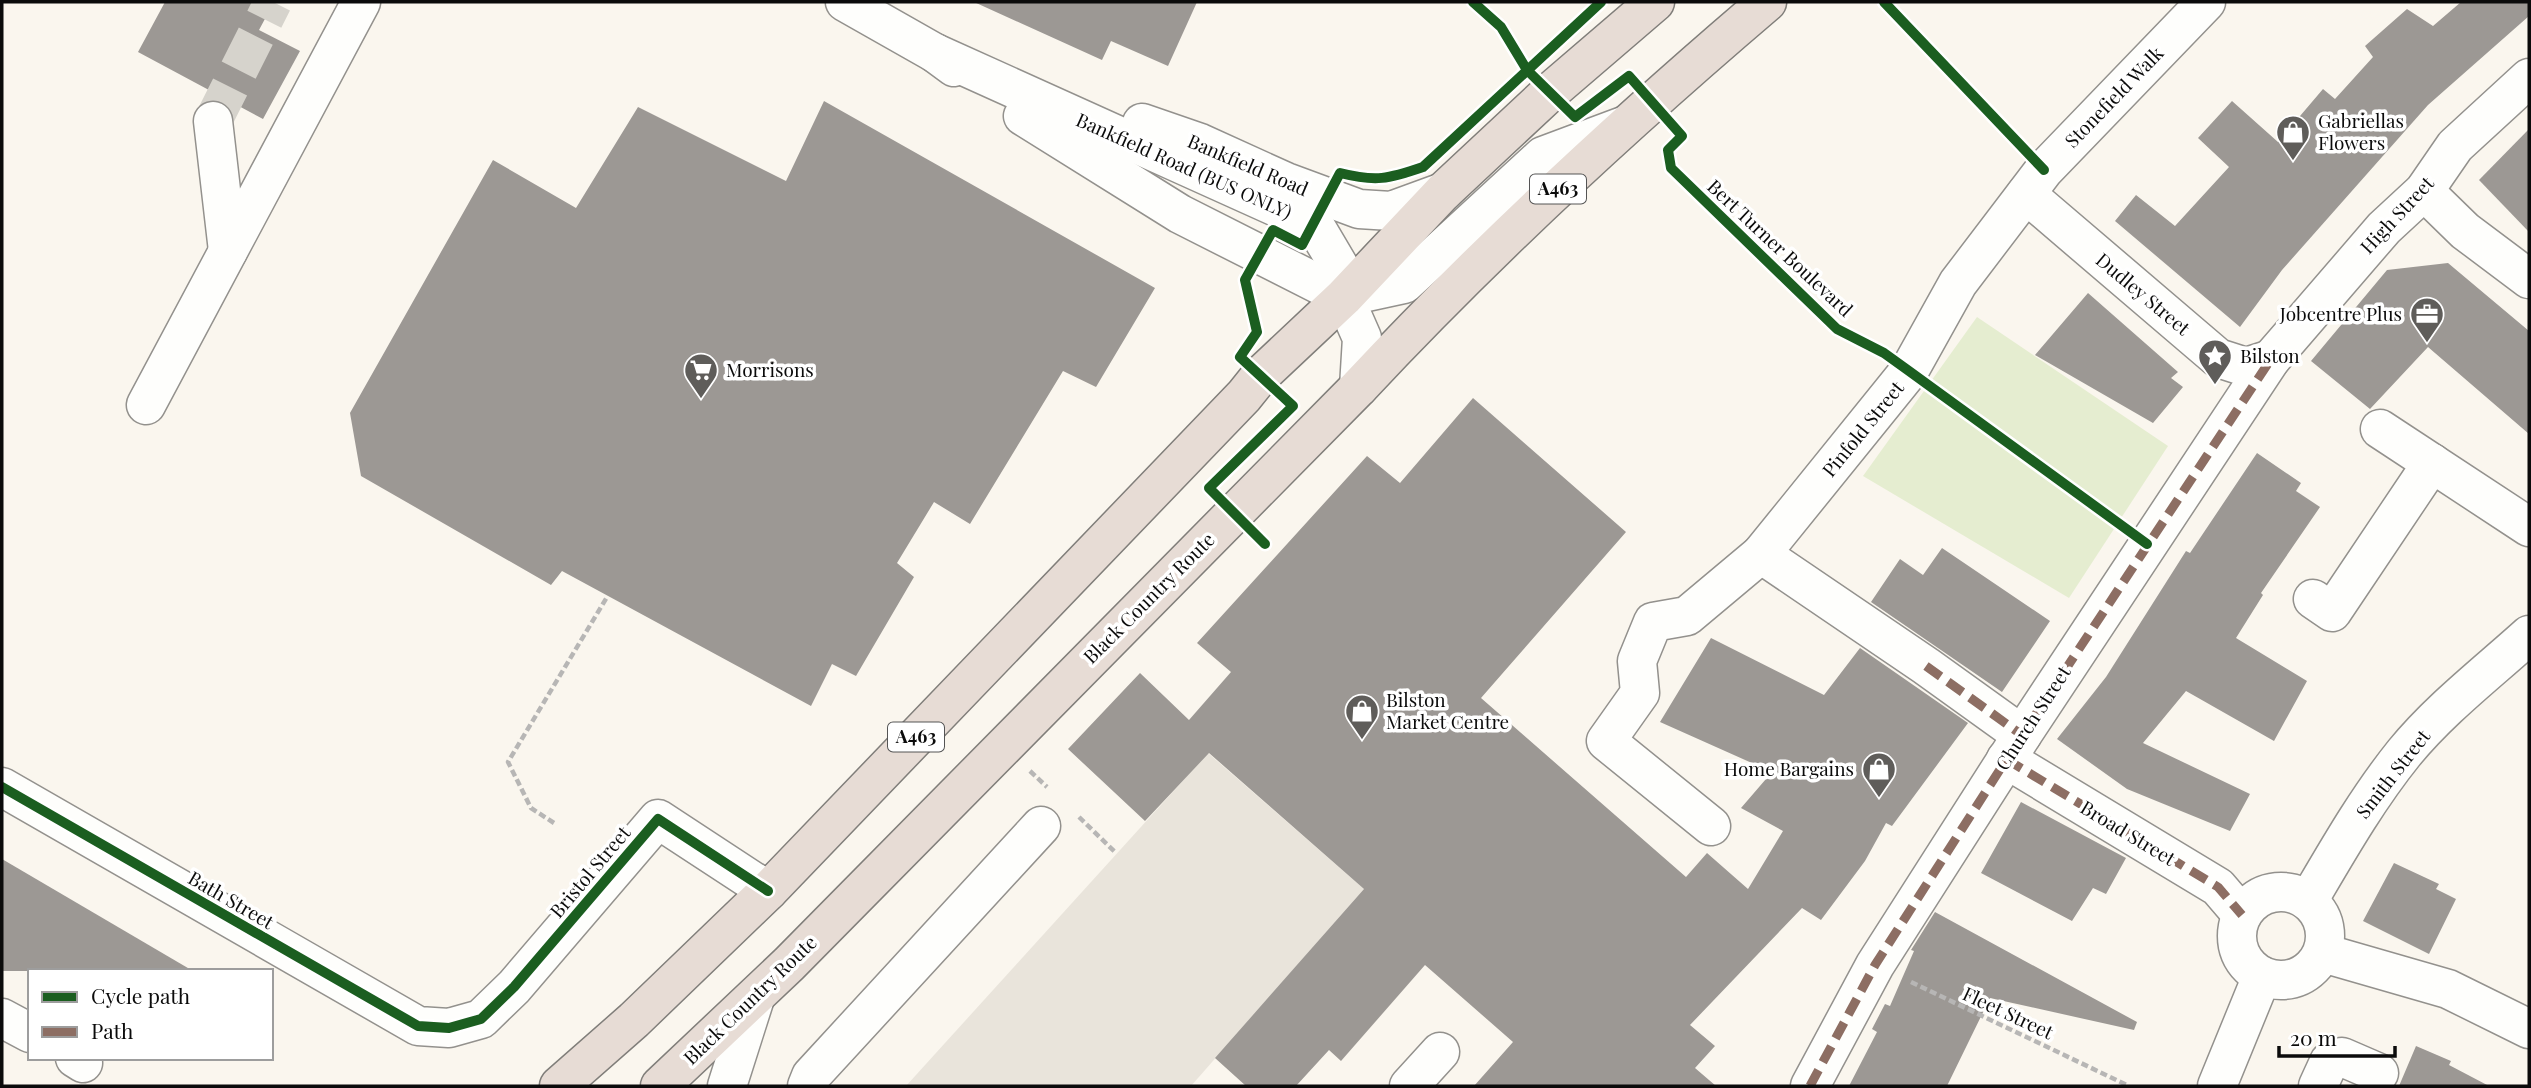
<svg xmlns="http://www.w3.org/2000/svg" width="2531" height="1088" font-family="'Playfair Display',serif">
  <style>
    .green { fill: #e5edd0 }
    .plaza { fill: #e9e4db }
    .building { fill: #9c9894 }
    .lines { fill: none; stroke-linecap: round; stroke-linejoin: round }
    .minor-tunnel { stroke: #d6d3cc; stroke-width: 38; stroke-dasharray: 38 19; stroke-linecap: butt }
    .minor-casing { stroke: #93918d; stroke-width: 41 }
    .highway-casing { stroke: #807e7a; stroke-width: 41 }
    .path { stroke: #b7b6b5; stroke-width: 4.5; stroke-dasharray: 7 3.5; stroke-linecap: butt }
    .minor { stroke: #fefefc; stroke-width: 38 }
    .highway { stroke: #e7dcd5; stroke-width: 38 }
    .quiet { stroke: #8d6e63; stroke-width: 9; stroke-dasharray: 18 9; stroke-linecap: butt }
    .cycleway-casing { stroke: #fff; stroke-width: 15 }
    .cycleway { stroke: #1b5e20; stroke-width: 10 }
    .labels { text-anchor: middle; stroke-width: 7; stroke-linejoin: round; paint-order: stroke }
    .shield { fill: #fff; stroke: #545454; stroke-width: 2 }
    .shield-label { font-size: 18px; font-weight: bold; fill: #0b0b0b }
    .street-label { font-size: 19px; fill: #0b0b0b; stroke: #fff }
    .poi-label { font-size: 19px; fill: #0b0b0b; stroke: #fff; text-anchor: start }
  </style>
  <rect width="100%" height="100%" fill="#faf6ee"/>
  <path class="green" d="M1977,317L2168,446L2069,598L1863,476Z"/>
  <path class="plaza" d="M1208,753L1364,889L1191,1086H906Z"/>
  <g class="building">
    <path d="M165,2H274L259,30L300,51L263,119L138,52Z"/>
    <path d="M974,2H1197L1168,66L1111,41L1102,60Z"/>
    <path d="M2461,2H2529V16L2428,105L2282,270L2240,327L2115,221L2136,195L2175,226L2229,167L2198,138L2232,101L2278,142L2323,89L2335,99L2373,57L2365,46L2407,9L2433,26Z"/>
    <path d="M824,101L1155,288L1096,387L1063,371L970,524L934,502L897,563L914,577L856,676L832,664L811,706L562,571L551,585L361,476L350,413L493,160L576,208L638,107L786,181Z"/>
    <path d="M2529,129V232L2479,180Z"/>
    <path d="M2448,263L2529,331V434L2428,347L2370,409L2311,361L2387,270Z"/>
    <path d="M2088,293L2178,372L2171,378L2183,387L2153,423L2035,355Z"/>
    <path d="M1473,398L1626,532L1481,698L1686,877L1707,853L1748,889L1783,831L1741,808L1772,772L1660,722L1711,638L1824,695L1860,648L1968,723L1892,826L1886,823L1865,861L1821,920L1802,908L1690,1025L1715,1046L1695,1068L1716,1086H1474L1513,1042L1425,965L1341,1061L1329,1050L1296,1086H1246L1215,1058L1364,889L1209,753L1145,821L1068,749L1140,673L1189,720L1231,672L1197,643L1367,456L1400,483Z"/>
    <path d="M2257,453L2301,483L2296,491L2320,507L2261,593L2263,595L2236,638L2307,681L2274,741L2186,691L2143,743L2250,794L2230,831L2127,789L2057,739L2106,677L2186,551L2190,553Z"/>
    <path d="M1942,548L2050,621L2002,692L1871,602L1900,559L1923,575Z"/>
    <path d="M2021,802L2126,858L2106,894L2093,888L2072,921L1981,873Z"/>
    <path d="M2,859L193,971H2Z"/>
    <path d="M2394,863L2439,884L2436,889L2456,899L2429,954L2363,921Z"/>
    <path d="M1935,912L2137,1022L2134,1030L1990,998L1947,1086H1849L1877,1032L1872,1029L1885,1004L1890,1006L1914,951L1911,950Z"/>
    <path d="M2416,1046L2451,1061L2449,1065L2489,1086H2399Z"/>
  </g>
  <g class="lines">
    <path class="minor-tunnel" d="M213,121L273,2"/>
    <g class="minor-casing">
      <g id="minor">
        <path d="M845,2L935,53L954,67"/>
        <path d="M935,53L1314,224L1340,268L1344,297L1362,338L1359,387"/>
        <path d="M1023,116L1180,214L1344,297"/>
        <path d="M213,121L228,251"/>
        <path d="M1142,123L1200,143L1286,182L1359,209L1391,211L1443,192"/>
        <path d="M2424,191L2465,231L2529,279"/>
        <path d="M2026,194L2218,358L2246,367L2271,359"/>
        <path d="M1344,297L1404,284L1543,156L1626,125"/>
        <path d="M146,405L361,2"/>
        <path d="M2380,429L2529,527"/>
        <path d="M2313,599L2332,612L2432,463"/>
        <path d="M2022,735L1926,666L1761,554L1909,371L1958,283L2044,170L2206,2"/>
        <path d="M2006,759L2218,887L2242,915"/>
        <path d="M2,787L418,1026L449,1028L481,1019L514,987L658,819L768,891"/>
        <path d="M1711,826L1606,741L1640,693L1637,661L1653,622L1687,616L1761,554"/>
        <circle cx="2281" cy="936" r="44"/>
        <path d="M2308,901C2338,850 2367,799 2404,753C2440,709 2487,673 2529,635"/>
        <path d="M2323,953L2448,989L2529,1029"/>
        <path d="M2,1018L30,1033"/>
        <path d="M75,1058L83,1063"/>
        <path d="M727,1086L755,998"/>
        <path d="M807,1086L811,1076L1041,826"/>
        <path d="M1409,1086L1440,1052"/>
        <path d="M1810,1086L1875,965L2022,735L2271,359L2384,228L2424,191L2455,146L2529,78"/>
        <path d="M2217,1086L2262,976"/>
        <path d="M2318,1086L2329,1062L2342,1057L2379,1073"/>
      </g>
    </g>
    <g class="highway-casing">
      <g id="highway">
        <path d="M559,1086L634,1020L768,891L1244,396L1260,376L1344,297L1443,192L1549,93L1655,2"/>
        <path d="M660,1086L789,964L1359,387C1487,250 1625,123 1767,2"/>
      </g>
    </g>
    <g class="path">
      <path d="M1030,771L1047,787"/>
      <path d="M1079,817L1116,853"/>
      <path d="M554,823L531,808L508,762L607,597"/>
      <path d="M1911,982L2129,1086"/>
    </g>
    <use href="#minor" class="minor"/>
    <use href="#highway" class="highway"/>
    <g class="quiet">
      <path d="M1926,666L2022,735"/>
      <path d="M2006,759L2218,887L2242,915"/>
      <path d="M1810,1086L1875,965L2022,735L2271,359"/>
    </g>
    <g class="cycleway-casing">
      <g id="cycleway">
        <path d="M1473,2L1501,27L1527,70L1575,117L1629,76L1682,136L1668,150L1671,168L1837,329L1884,353L1909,371L2147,544"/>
        <path d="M1884,2L2044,170"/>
        <path d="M1265,544L1209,488L1293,406L1240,357L1257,332L1245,280L1273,230L1302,245L1340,173C1376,182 1388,179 1423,167L1601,2"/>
        <path d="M2,787L418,1026L449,1028L481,1019L514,987L658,819L768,891"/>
      </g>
    </g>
    <use href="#cycleway" class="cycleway"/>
  </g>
  <defs>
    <g id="shop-pin" transform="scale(1.75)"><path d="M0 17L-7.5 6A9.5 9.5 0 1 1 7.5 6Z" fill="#5f5d5a" stroke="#fff"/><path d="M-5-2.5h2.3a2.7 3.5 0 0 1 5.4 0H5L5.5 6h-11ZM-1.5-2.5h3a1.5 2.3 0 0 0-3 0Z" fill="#fff"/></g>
    <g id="office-pin" transform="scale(1.75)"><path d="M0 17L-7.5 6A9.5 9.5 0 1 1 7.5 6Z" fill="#5f5d5a" stroke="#fff"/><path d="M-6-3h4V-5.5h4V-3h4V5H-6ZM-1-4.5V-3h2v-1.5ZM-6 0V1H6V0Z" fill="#fff"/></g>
    <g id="sight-pin" transform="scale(1.75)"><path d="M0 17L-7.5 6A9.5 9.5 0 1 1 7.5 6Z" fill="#5f5d5a" stroke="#fff"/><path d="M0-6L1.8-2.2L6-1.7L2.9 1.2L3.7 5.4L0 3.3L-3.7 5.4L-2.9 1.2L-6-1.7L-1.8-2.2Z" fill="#fff"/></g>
    <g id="supermarket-pin" transform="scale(1.75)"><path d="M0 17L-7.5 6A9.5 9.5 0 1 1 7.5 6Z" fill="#5f5d5a" stroke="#fff"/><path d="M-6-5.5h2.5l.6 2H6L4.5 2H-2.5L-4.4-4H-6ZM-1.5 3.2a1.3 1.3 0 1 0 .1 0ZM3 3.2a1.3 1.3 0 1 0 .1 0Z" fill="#fff"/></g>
  </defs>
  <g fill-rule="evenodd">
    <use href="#shop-pin" x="2293" y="132"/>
    <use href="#office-pin" x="2427" y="314"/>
    <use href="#sight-pin" x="2215" y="356"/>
    <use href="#supermarket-pin" x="701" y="370"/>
    <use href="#shop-pin" x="1362" y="711"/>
    <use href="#shop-pin" x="1879" y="769"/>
  </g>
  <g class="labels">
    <g class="shield">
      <rect x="1530" y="174.5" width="56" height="29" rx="5"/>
      <rect x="888" y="722.5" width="56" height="29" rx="5"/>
    </g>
    <g class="shield-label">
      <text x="1558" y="195">A463</text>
      <text x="916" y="743">A463</text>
    </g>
    <g class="street-label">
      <text transform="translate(2114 97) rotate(-46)" y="7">Stonefield Walk</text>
      <text transform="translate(1248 165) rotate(23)" y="7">Bankfield Road</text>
      <text transform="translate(1184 166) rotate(24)" y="7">Bankfield Road (BUS ONLY)</text>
      <text transform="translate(2397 215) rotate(-47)" y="7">High Street</text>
      <text transform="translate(1780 248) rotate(43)" y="7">Bert Turner Boulevard</text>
      <text transform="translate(2143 294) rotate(40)" y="7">Dudley Street</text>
      <text transform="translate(1863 429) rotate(-51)" y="7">Pinfold Street</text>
      <text transform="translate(1149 598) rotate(-45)" y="7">Black Country Route</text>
      <text transform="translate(2033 718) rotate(-57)" y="7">Church Street</text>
      <text transform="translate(2393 774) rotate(-52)" y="7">Smith Street</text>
      <text transform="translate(2128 833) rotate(31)" y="7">Broad Street</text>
      <text transform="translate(590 872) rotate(-50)" y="7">Bristol Street</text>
      <text transform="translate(231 900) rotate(30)" y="7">Bath Street</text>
      <text transform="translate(750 1000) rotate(-44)" y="7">Black Country Route</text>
      <text transform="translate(2008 1013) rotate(25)" y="7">Fleet Street</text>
    </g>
    <g class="poi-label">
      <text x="2318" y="128">Gabriellas<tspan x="2318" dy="22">Flowers</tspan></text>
      <text x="2402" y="321" text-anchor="end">Jobcentre Plus</text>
      <text x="2240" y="363">Bilston</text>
      <text x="726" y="377">Morrisons</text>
      <text x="1386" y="707">Bilston<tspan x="1386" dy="22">Market Centre</tspan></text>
      <text x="1854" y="776" text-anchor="end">Home Bargains</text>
    </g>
  </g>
  <rect width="2531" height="1088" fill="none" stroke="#0b0b0b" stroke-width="7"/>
  <rect x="28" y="969" width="245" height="91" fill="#ffffff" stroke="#9d9d9d" stroke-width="2"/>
  <rect x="42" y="992" width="35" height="10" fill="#1b5e20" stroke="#9d9d9d" stroke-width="2"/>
  <text x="91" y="1004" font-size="21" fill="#0b0b0b">Cycle path</text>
  <rect x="42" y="1027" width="35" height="10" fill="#8d6e63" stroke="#9d9d9d" stroke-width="2"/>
  <text x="91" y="1039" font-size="21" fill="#0b0b0b">Path</text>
  <path d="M2279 1046v10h116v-10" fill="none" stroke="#0b0b0b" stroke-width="3.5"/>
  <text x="2290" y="1046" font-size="21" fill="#0b0b0b" stroke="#ffffff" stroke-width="5" paint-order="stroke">20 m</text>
</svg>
